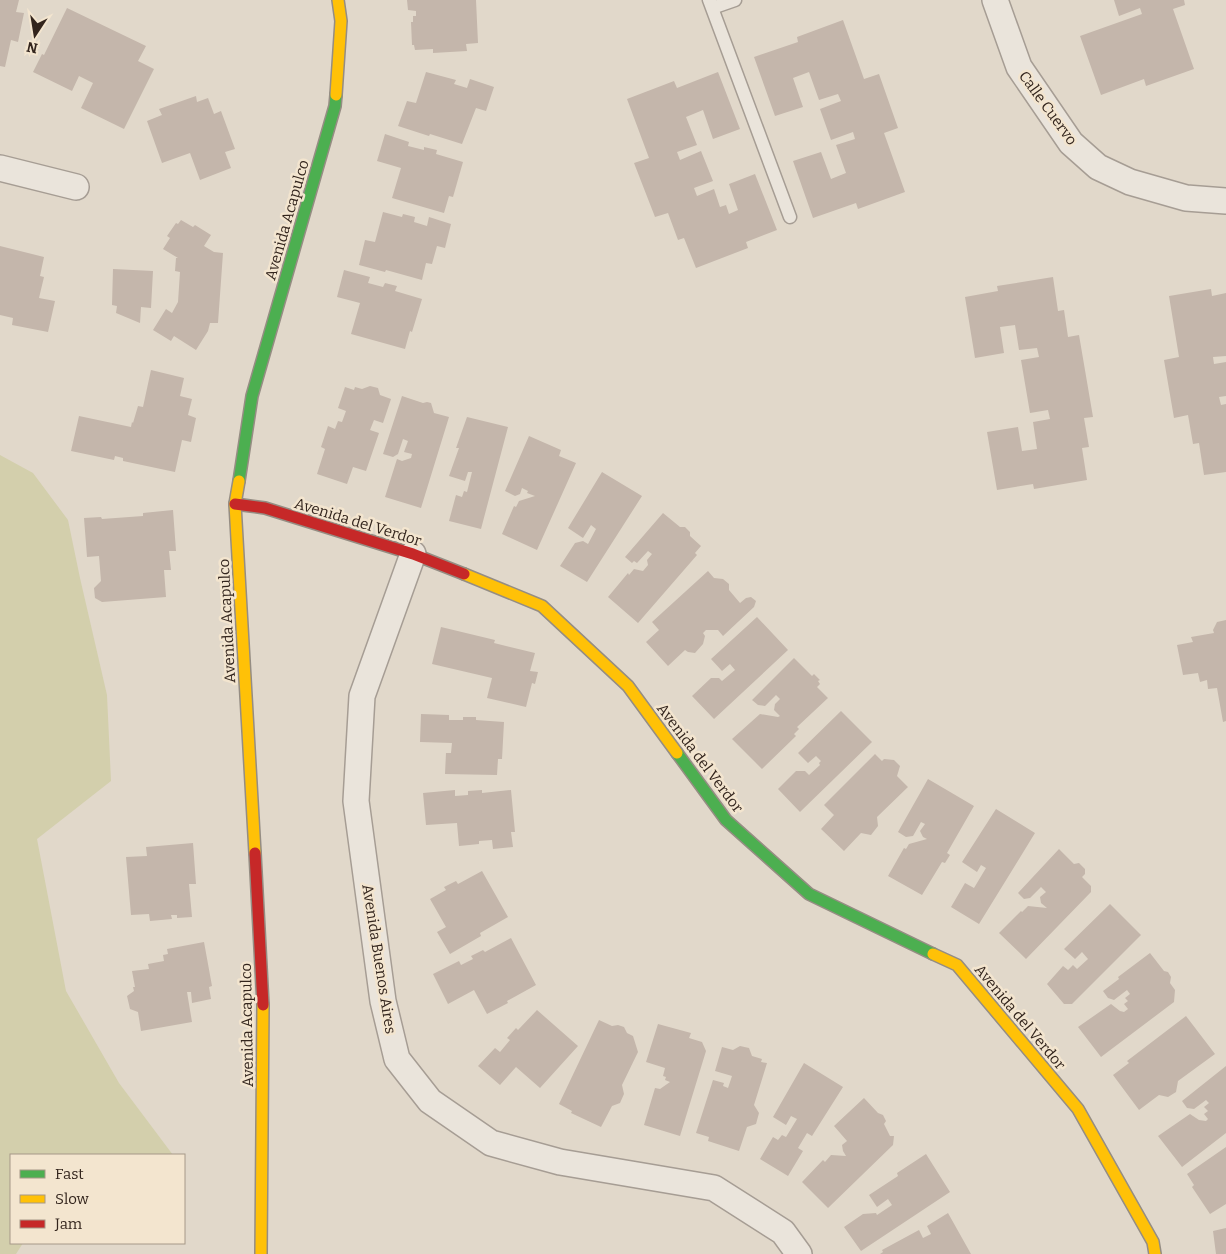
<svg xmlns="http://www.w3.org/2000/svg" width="1226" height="1254" viewBox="0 0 1226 1254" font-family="Bitter,serif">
<rect width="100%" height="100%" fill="#e1d8ca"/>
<path fill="#d3cfac" d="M0,455L33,473L68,520L80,578L107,695L111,781L37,839L66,991L119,1083L173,1155H11V1243H23L16,1254H0Z"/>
<path fill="#c4b6ab" d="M0,0H19L16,12L24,13L18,42L11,40L5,67L0,66Z
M407,0H476L478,43L466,44L467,51L433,53V49L415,50L414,45H412L411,22H413V16H416V11L408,10Z
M1114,0H1184L1185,5L1173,9L1194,69L1146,86L1144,79L1101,95L1080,36L1142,14L1140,8L1119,16Z
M67,8L146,46L138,61L154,69L124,129L81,108L93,83L79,76L72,91L33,72L42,54L44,55Z
M843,20L864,79L879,74L898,128L884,133L905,192L858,209L856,203L813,218L793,161L821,152L831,179L846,173L836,145L855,139L853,132L831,140L820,109L841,101L838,94L819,100L809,72L793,78L803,107L775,116L754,57L798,42L797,37Z
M426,72L456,80L454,84L467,88L470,79L494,87L486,111L476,108L462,144L430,134L429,136L398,126L407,101L416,103Z
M718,72L740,129L713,139L703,110L686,117L697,145L677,152L680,160L701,151L713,181L694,188L697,196L714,189L720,207L726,205L729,214L738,210L729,184L755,174L777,230L746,242L748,248L696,268L684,238L678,240L668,213L655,217L634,163L649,158L627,99L674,81L677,88Z
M196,96L197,102L208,98L214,114L221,111L235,149L225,152L231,168L200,180L190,153L162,163L147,121L162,115L159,109Z
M385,134L409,142L408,146L424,150V147L437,150L436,154L463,162L453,197L449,196L444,213L392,198L401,168L377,161Z
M383,212L402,217L403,214L415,217L414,222L427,226L429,217L451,224L445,248L437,246L432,264L426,263L422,280L386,270L385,272L359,265L365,240L375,242Z
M181,220L193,227L195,225L211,235L204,246L214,252L223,253L218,323H210L208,331L196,350L174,336L171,341L153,330L166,309L172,313L178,302L180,272L175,271L176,258H178L163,249L170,238L167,236L176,223L178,224Z
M0,246L44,257L40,276L44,277L39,298L55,301L48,332L12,325L13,318L0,315Z
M113,269L153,271L151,308L141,307L140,323L116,313L117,306L112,305Z
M344,270L370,277L368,283L383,287L385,283L397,286L395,291L422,299L412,332L410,331L405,349L351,334L360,303L337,297Z
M1053,277L1058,311L1064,310L1068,337L1079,335L1093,417L1084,418L1089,447L1082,448L1087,480L1034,489L1033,484L997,490L987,432L1018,427L1022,451L1037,449L1033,422L1050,419L1048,410L1030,413L1021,360L1039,357L1037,348L1019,350L1015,325L1000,327L1004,353L975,358L965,297L998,291L997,286Z
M1211,289L1212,296L1226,293V356L1213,357L1214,364L1226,362V396L1219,397L1221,405L1226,404V472L1204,475L1199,443L1193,444L1188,415L1174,418L1164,360L1179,357L1169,296Z
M151,370L184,378L180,396L192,399L188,415L196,418L191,442L182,440L175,472L123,461V458L115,456L114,460L71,451L79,416L131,427L132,422L133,423L138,406L143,407Z
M370,386L378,388L380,395L391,399L383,423L374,420L370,430L379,433L366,471L353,467L347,484L317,474L325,449L321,447L328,426L335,429L338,421L342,422L346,411L338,408L345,387L354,390L355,387L362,389Z
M402,396L423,403L427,402L431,403L434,413L449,417L421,508L385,497L397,459L402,461L411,458L412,454L404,452L408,441L403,439L398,454L393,457L383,454Z
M467,417L508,427L481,529L449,521L456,495L462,497L464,491L467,492L472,472H468L465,481L449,476L459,448H456Z
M529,436L561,450L559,456L576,463L537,550L502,534L514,506L516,507L519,501L535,496L527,493L528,491L522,488L520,494L515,496L505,491Z
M602,472L642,496L587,582L560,566L575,543L583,541L588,544L596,529L591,525L583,538L568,528Z
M173,510L176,551H169L171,570H164L166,597L102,602L95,598L94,588L101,581L99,556L87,557L84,518L101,517L102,519L143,516V513Z
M663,513L680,527H685L690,532V536L701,546L695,553L697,555L638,623L608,597L628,573L629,575L634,569L643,571L648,565L647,560L652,554L648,551L637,563L634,561L632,563L625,557Z
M708,571L714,578L723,579L729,584V590L740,603L746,598L751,597L756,601L754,607L723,636L718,630H706L703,633L705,636L703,644L695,653L688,652L685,650L668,666L646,642L659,630L652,622Z
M757,617L788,650L714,719L692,696L711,678H719L722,681L735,670L730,664L722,671L711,659Z
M1226,620V721L1223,722L1217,688L1208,689L1207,680L1200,682L1198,673L1183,675L1177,645L1193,642L1191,637L1214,633L1213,630L1217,622Z
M441,627L495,640L494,643L535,653L530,671L538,672L535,684L532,683L526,707L487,698L492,678L432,664Z
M794,658L812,676L814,674L820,680L818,681L820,684L817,687L828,698L797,727L799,729L794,734L796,736L762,769L732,739L760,714L778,717L780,716L774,710L775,704L780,699L776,695L765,706L758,705L752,700Z
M841,711L872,742L800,812L778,789L796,771H805L809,775L820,765L819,763L821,761L816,756L808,763L798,753Z
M421,714L449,715V720H463V717H476V720L504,722L502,759H498L497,775L445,774L446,753H451L452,743L420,742Z
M875,754L882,761L884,759L894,760L900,766L897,776L908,787L877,817L878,826L871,835L861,833L844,851L821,829L834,815L824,805Z
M928,779L974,806L947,853L950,855L945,863L942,862L922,895L888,876L904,848L906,849L909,844L927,839L923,837L920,831L925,824L921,822L913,836L906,837L898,832Z
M455,790V796L468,795V791L482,790V793L511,790L515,832H511L513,847L493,849L492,840L479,841V844L459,846L457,823L426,825L423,793Z
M996,809L1035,833L979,924L951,907L965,883L974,888L986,868L981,865L977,872L962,862Z
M193,843L196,884H189L192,917L177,918V915H171L172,919L150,921L149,914L131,915L126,857L147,856L146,847Z
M1059,849L1074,864L1079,863L1085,869V874L1082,877L1091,886V892L1026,959L999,933L1021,911L1022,912L1028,906L1047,908L1041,903L1040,897L1046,892L1041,887L1030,898L1024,899L1018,893Z
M482,871L508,917L480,933L481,936L450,954L437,932L446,927L430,899L446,890L444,887L456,881L458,884Z
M1110,904L1141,935L1072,1004H1064L1047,984L1063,966L1068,970L1073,965L1077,969L1088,959L1082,952L1075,959L1064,949Z
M511,938L536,985L507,1001L508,1003L487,1014L474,990L448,1004L433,974L459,961L461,965L473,959L471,956L483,950L485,952Z
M204,942L212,986L209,987L211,999L192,1003L191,992H187L192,1022L141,1031L138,1012L130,1009L127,996L134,991L133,987H135L132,971L149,969L148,964L164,961L163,955L168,954L167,949Z
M1150,953L1164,971L1168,972L1171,977L1170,983L1175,990L1174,1002L1101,1057L1078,1027L1111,1004L1120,1011L1124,1012L1128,1009L1124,1004L1128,1001L1125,998L1130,994L1127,990L1114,1000L1108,998L1103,991L1119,979L1118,977Z
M537,1010L578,1046L540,1088L516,1067L500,1085L478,1066L495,1048L500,1052L510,1040L507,1038L516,1028L518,1030Z
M1186,1016L1215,1054L1178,1081L1176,1092L1168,1097L1159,1095L1139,1110L1113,1075L1129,1063L1127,1061Z
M599,1020L612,1026L618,1025L624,1027L627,1033L633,1036L638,1052L622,1085L624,1094L620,1103L612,1106L601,1127L571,1113L572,1111L559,1104Z
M658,1024L691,1033L689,1038L702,1042L706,1051L680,1136L644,1125L655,1088L660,1089L670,1082L665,1080L666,1077L663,1076L665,1068L646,1062Z
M740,1046L749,1048L752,1056L762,1059L761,1062L767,1063L754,1105L759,1113L756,1124L747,1127L739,1151L708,1141L709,1137L696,1133L713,1080L724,1083L723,1086L728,1088L732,1076L715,1071L722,1047L733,1050Z
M804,1063L843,1087L812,1136L807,1133L798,1148L803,1151L788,1176L760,1159L773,1137L778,1140L782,1135L786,1137L797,1119L791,1116L786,1125L773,1117Z
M1226,1066V1133L1182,1167L1158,1136L1190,1114L1199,1120L1206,1121L1208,1119L1204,1114L1208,1111L1204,1107L1209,1103L1206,1100L1194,1109L1187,1108L1182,1101Z
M864,1098L878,1113L883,1115L886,1121L884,1124L890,1136H894L893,1145L828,1208L802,1182L823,1160L825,1162L831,1155L846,1156L843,1151L842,1145L847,1141L834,1126Z
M1226,1147V1204L1210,1214L1192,1187L1194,1185L1187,1174Z
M926,1154L950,1192L861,1251L844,1227L863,1214L876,1213L877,1215L892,1205L888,1199L877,1207L869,1195L898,1176L897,1173Z
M948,1213L971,1254H880L883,1252L882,1250L919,1230L923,1238L931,1234L927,1226Z
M1226,1228V1254H1216L1213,1231Z"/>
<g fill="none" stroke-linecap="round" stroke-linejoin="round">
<g stroke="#a69d94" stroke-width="15">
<path id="lane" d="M709,0L790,217
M712,8L735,0"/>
</g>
<g stroke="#a69d94" stroke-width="28">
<path id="street" d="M995,0L1019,67L1071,143L1098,167L1130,182L1186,198L1226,201
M0,168L76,187
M413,554L362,696L356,801L383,1001L397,1059L430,1101L491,1143L560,1162L714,1188L783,1232L799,1254"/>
</g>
<g stroke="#958d83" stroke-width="14">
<path id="fast" d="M239,481L252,396L335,106L336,95
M677,753L726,820L809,894L933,954"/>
</g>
<g stroke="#958d83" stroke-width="14">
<path id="slow" d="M336,95L341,21L338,0
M239,481L235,504L255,853
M464,574L542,606L628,686L677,753
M933,954L957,965L1078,1109L1153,1242L1155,1254
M261,1254L263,1005"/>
</g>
<g stroke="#958d83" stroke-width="14">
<path id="jam" d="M235,504L265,508L413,554L464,574
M255,853L263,1005"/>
</g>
<use href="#lane" stroke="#eae4db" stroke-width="12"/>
<use href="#street" stroke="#eae4db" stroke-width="25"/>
<use href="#fast" stroke="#4caf50" stroke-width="11"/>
<use href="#slow" stroke="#ffc107" stroke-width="11"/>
<use href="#jam" stroke="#c62828" stroke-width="11"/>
</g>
<g text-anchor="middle" stroke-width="5" stroke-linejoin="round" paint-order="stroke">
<g font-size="15" fill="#33251d" stroke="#f3e5cf">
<text transform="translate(1048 108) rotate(54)" y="5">Calle Cuervo</text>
<text transform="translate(287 220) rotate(-74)" y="5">Avenida Acapulco</text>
<text transform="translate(358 522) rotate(17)" y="5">Avenida del Verdor</text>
<text transform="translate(227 621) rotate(-93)" y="5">Avenida Acapulco</text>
<text transform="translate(700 758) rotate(53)" y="5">Avenida del Verdor</text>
<text transform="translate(379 959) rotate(81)" y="5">Avenida Buenos Aires</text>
<text transform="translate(1020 1017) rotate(50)" y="5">Avenida del Verdor</text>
<text transform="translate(247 1025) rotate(-91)" y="5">Avenida Acapulco</text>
</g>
</g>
<rect x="10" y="1154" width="175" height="90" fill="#f3e5cf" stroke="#a69888"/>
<rect x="20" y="1170" width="25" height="8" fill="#4caf50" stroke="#a69888"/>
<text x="55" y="1179" font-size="15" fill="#33251d">Fast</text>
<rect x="20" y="1195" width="25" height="8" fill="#ffc107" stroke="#a69888"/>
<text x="55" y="1204" font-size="15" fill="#33251d">Slow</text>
<rect x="20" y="1220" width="25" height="8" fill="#c62828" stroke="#a69888"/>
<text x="55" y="1229" font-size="15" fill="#33251d">Jam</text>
<g transform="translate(35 35) rotate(192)" stroke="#f3e5cf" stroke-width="4" paint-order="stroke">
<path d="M0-4L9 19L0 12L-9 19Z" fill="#33251d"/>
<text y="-8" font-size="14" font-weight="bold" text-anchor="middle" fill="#33251d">N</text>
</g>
</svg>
